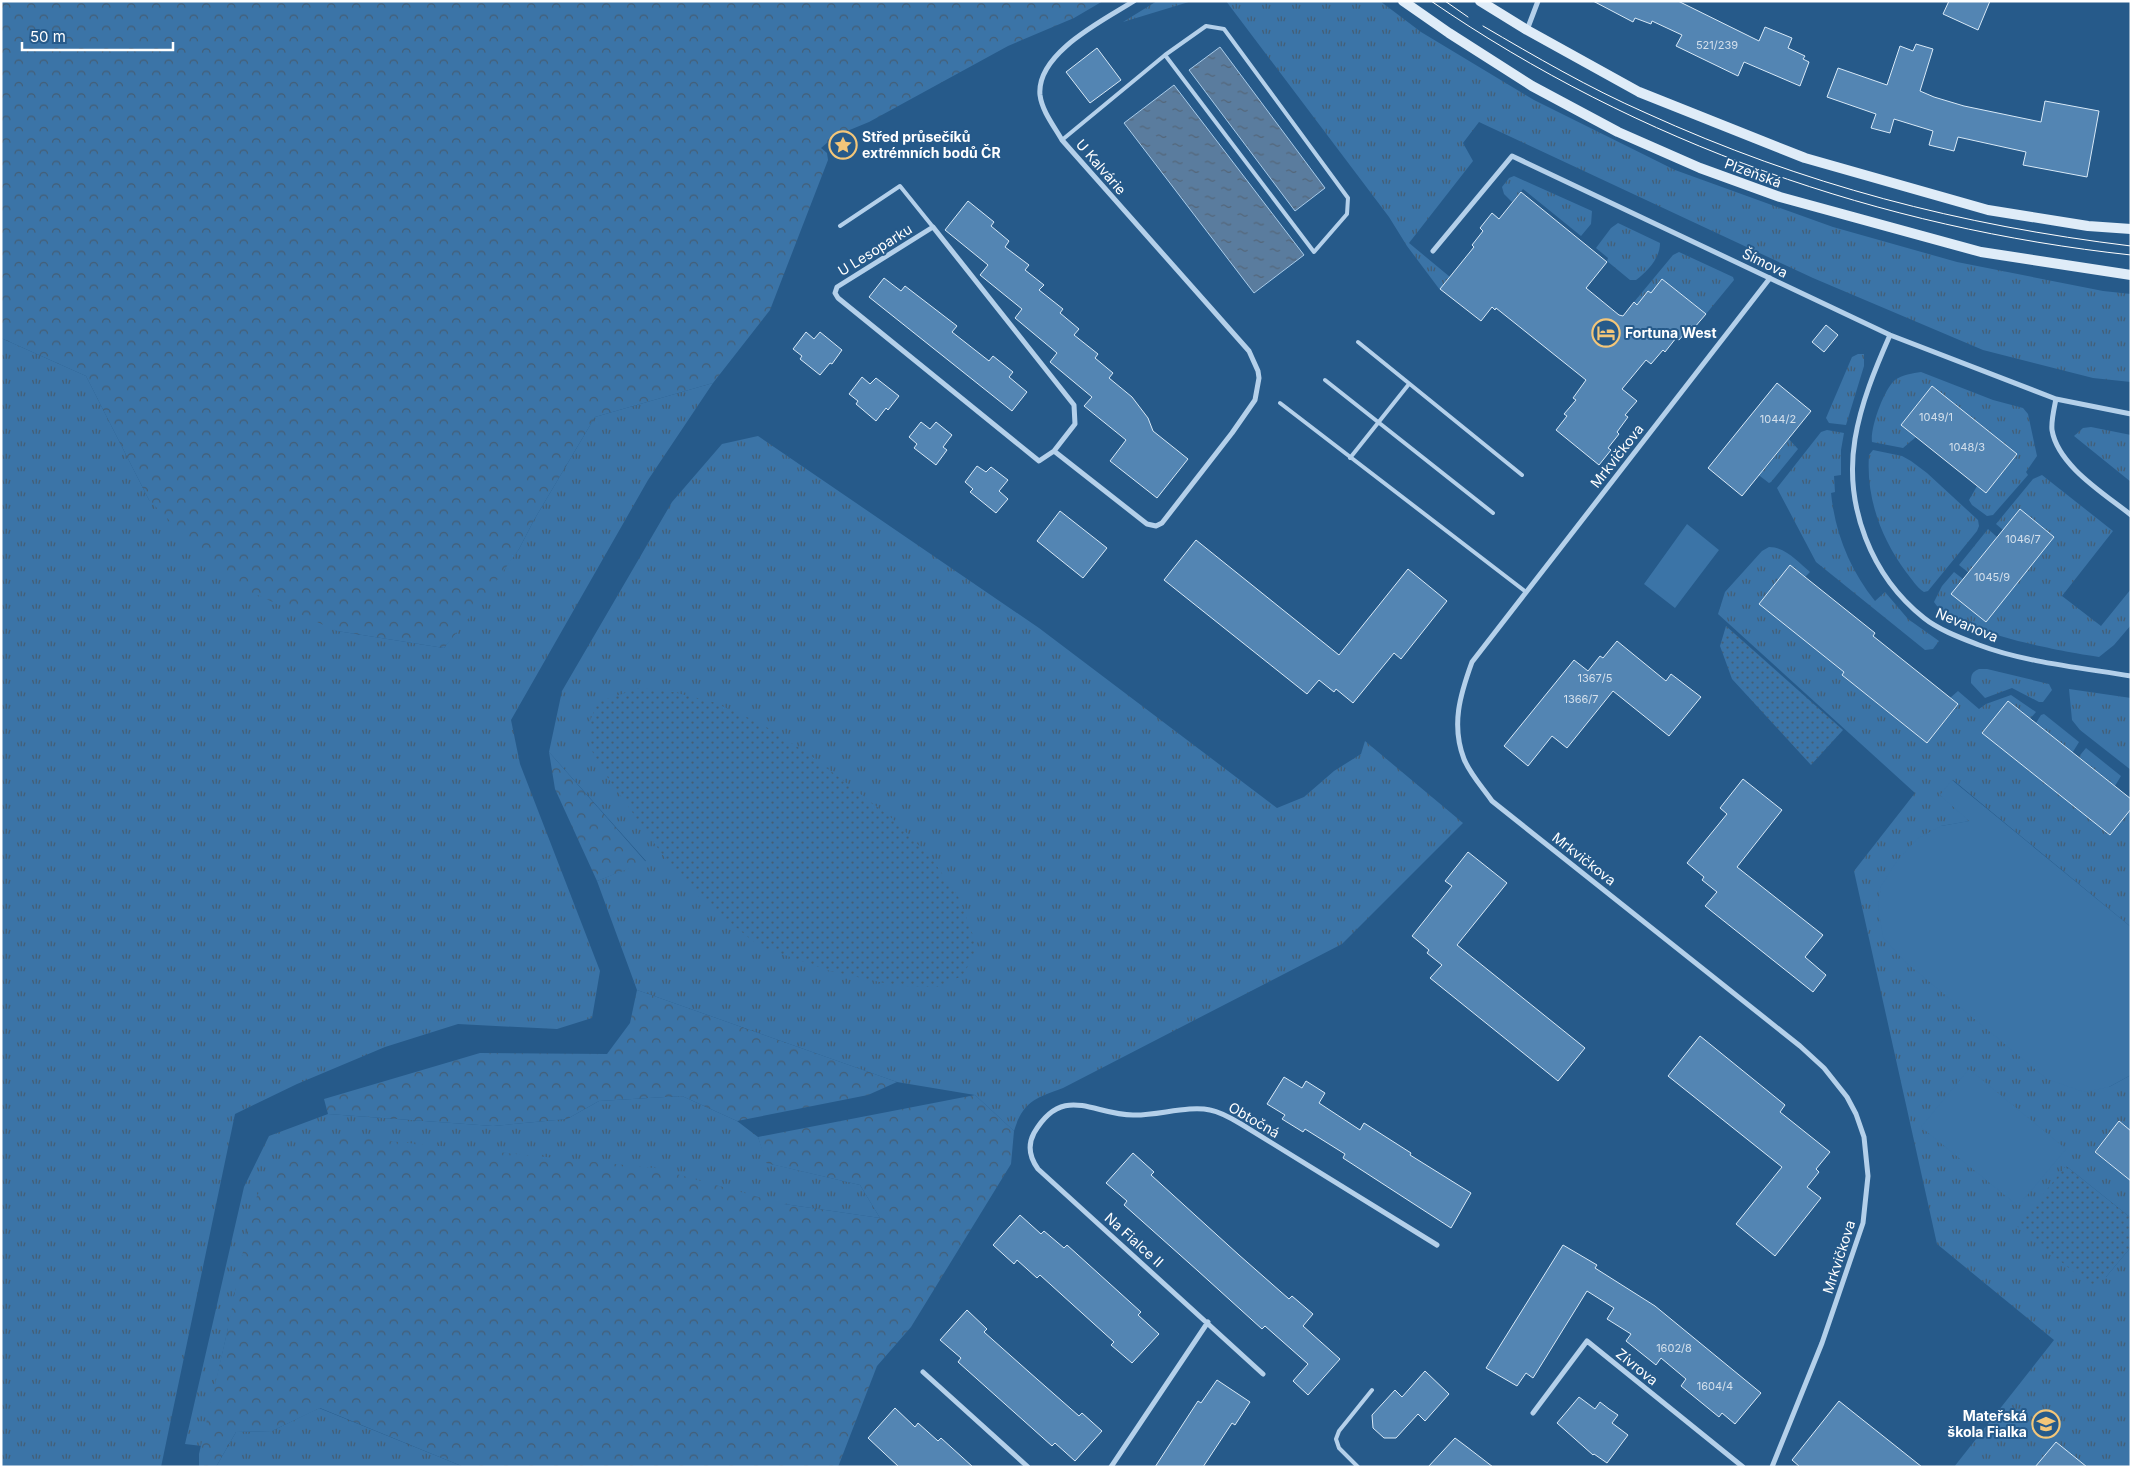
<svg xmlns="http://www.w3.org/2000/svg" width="2132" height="1468" viewBox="0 0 2132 1468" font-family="Inter,sans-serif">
<defs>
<pattern id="grass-tufts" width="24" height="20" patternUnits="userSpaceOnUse" patternTransform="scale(1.25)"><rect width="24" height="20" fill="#3b74a7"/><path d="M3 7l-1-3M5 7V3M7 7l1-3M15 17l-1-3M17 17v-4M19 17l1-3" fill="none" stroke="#445e75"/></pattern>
<pattern id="forest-crowns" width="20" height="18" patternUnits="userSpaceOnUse" patternTransform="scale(1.25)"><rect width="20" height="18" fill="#3b74a7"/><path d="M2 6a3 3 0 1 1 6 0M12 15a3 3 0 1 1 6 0" fill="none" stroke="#445e75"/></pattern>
<pattern id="park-dots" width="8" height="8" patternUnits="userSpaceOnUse" patternTransform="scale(1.25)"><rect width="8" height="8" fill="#3b74a7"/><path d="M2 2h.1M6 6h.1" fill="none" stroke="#445e75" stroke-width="1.8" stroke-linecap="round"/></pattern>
<pattern id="water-ripples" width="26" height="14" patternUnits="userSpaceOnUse" patternTransform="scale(1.25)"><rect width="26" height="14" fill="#5a7c9e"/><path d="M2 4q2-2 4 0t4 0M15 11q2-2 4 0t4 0" fill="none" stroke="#546679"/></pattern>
</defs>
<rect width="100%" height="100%" fill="#265a8a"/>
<path fill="url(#grass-tufts)" d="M1157,1H1192L1123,22Z
M1226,1H1380L1421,32L1534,100L1675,170L1833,227L1957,262L2103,291L2131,294V382L2093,378L1983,350L1813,278L1479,122L1463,143L1473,161L1409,243L1450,277L1440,290L1407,246L1389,217Z
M1514,176L1592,211L1591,224L1581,236L1523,189L1512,202L1504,194L1502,187L1509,178Z
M1618,223L1660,243C1660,258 1648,271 1636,280H1630L1607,261L1608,258L1596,248L1611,228Z
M1679,252L1733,277L1734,280L1706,314L1662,279L1651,293L1648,291L1637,305L1634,302L1673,255Z
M1,338L86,376L149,500L337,631L444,648L519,549L534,520L595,417L713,383L648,480L511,720L520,764L600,971L592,1018L557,1029L458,1024L385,1047L297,1084L235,1114L161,1467H1Z
M1858,354H1864V366L1846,425L1829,423L1826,418L1852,357Z
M1921,372L1993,400L2023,408L2028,414L2037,456L2026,472L2028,475L1993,515L1987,516L1972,505L1969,500L1977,486L1986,493L2017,454L1932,386L1901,425L1916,437L1903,448L1872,442C1870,428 1884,389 1895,380C1902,375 1913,373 1921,372Z
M2091,427L2131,435V482L2074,436L2083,428Z
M1827,430L1844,433L1841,450V475L1834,476L1835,492L1831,493C1835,533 1850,570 1875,601L1885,592L1908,619L1939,641L1933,649L1925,650L1816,562L1777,488L1821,432Z
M758,436L1039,628L1277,808L1304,797L1334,771L1361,754L1365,741L1463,823L1342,944L1063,1088C1036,1098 1023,1101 1014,1131L975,1095L897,1082L637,990L597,881L646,861L549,752L562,691L672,502L722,444Z
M1786,436L1798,449L1771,482L1769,483L1756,473L1763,465L1766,468L1788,440Z
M1873,450L1902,456L1911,461L1927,473L1978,520L1979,526L1977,531L1928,591L1924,592C1916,587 1912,579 1906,572C1881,538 1866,498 1869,455Z
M2042,475L2113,531L2062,596L2101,626L2131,589V625L2114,645L2099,657C2064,652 1953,632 1934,602L1942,586L1954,572L1963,579L1951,594L1986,622L2054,537L2020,509L2003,530L1996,524L2033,479Z
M1988,529L1997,537L1969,573L1959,565Z
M1769,547C1785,547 1798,562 1810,572L1805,577L1790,565L1759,604L1844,672L1842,675L1927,743L1958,705L1950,698L1958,691L1979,709L1986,704L2011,695L2036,712L2028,721L2021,715L2023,712L2008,701L1983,733L2131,809V927L1953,780L1970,821L1941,826L2109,1087L2131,1075V1131L2119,1121L2094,1152L2131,1181V1218L2066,1166L2106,1277L2131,1247V1467H2083L2084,1465L2056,1442L2035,1467H1954L2054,1340L1937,1244L1854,871L1915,793L1718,614L1725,592L1762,551Z
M1979,669H1987L2049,684L2052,690L2043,702H2039L2012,688L1985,698L1971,683C1971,676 1971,672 1979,669Z
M2069,689L2131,698V770L2080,730L2072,720Z
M2044,714L2079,742L2071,755L2065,746L2037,724L2034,726L2041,715Z
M2086,748L2121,776L2113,789L2107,780L2079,757L2076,760Z
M682,1096L737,1121L758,1137L767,1163L860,1185L880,1218L784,1204L228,1328L202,1446L185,1444L244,1187L269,1136L328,1114L493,1126L567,1119L599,1101Z
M319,1408L464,1467H216L236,1432L272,1431Z"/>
<path fill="url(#forest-crowns)" d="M1,1H1103L1074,18L1008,46L869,122L835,136L821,148L827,153L828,160L770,310L713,383L595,417L534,520L519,549L481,603L444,648L337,631L233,584L149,500L86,376L1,338Z
M549,752L646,862L597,881L555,789Z
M637,990L897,1082L868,1095L737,1121L682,1096L599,1101L567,1119L493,1126L328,1114L324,1099L480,1053L607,1054L630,1023Z
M975,1095L1014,1131L1011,1164L911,1327L877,1366L838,1467H464L320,1408L272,1431L236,1432L216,1467H199V1454L228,1328L252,1205L268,1176L319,1134L655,1168L784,1204L880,1218L860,1185L766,1163L758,1137Z"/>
<path fill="url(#park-dots)" d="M1726,626L1843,730L1811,765L1732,679L1720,646Z
M640,688L673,692L713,702L760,723L810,755L894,820L932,859L959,898L974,938V956L962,976L937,987L898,986L830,971L759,946L699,897L662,854L608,778L589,746V723L598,702Z
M2066,1166L2131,1218V1247L2106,1277L2091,1286L2017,1226Z"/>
<path fill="#3b74a7" d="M1687,524L1719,550L1675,608L1644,584Z
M1952,780L2131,927V1075L2109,1087L2084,1092L2047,1079L1904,961L1883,937L1878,907L1881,886L1897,861L1917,839L1941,826L1969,821L1940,795Z
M1969,1069L2066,1149L2018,1206L1921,1127Z"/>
<path fill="url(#water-ripples)" stroke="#a9ccea" d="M1220,47L1325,188L1295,211L1189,70Z
M1174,85L1304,255L1254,293L1124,123Z"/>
<path fill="#5385b3" stroke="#d8e9f7" d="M1593,1H1678L1759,41L1765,27L1792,38L1788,48L1805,56L1803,59L1809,62L1800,86L1744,62L1738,76L1676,46L1682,35L1652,21L1651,24L1635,18L1633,22Z
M1949,1H1990L1978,30L1943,14Z
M1916,44L1933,49L1920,91L1934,97L1964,106L2041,122L2045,101L2099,111L2087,177L2023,165L2026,152L1958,137L1954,151L1929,145L1933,131L1894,119L1890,133L1871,128L1876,114L1827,97L1838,68L1887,85L1900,46L1913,51Z
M1097,48L1121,80L1090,103L1066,72Z
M1521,192L1607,262L1586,288L1619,315L1623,316L1634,302L1637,305L1648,291L1651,293L1662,279L1706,314L1694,328L1691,326L1679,340L1676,338L1665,352L1663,350L1651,364L1646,360L1622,389L1637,401L1625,415L1628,417L1617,432L1619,434L1608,448L1611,450L1599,465L1556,430L1567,416L1564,414L1576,400L1573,398L1586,380L1496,308L1495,310L1492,307L1481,321L1440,289L1474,247L1472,245L1483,231L1480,228L1492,213L1499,219Z
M968,201L994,222L991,226L1009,241L1005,247L1029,265L1025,270L1044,285L1039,290L1063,309L1060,313L1079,329L1074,335L1098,354L1095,358L1113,373L1109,378L1132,397L1148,418L1153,431L1188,459L1157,498L1110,461L1126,440L1084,406L1092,397L1050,362L1057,353L1015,318L1022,309L980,275L988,265L945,230Z
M884,278L901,291L905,286L957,326L952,332L989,361L993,356L1013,372L1009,377L1027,392L1012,411L869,297Z
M1826,325L1838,335L1824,352L1812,342Z
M806,332L814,339L820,332L842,350L832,364L830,363L820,375L800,359L802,356L793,349Z
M862,377L870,384L876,378L899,396L888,410L886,408L876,421L856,404L858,401L849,394Z
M1777,383L1811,411L1742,496L1708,468Z
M1932,386L2017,454L1986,493L1901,425Z
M921,422L930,429L936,422L952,435L943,447L947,450L936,465L914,448L917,444L909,437Z
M977,466L986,472L991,467L1008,480L999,491L1008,499L996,513L970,492L973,489L965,482Z
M2020,509L2054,537L1986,622L1951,594Z
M1060,511L1107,548L1083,578L1037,541Z
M1196,540L1339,655L1408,569L1447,601L1401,659L1394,653L1353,703L1336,689L1334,692L1319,680L1307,694L1164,580Z
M1790,565L1875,633L1873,636L1958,704L1927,743L1842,675L1844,672L1759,604Z
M1617,641L1666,681L1671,674L1701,697L1669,736L1613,691L1567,748L1552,736L1528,766L1504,746L1574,660L1588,671L1600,656L1603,658Z
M2008,701L2131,799V809L2110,835L1982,733Z
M1743,779L1782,810L1737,867L1823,935L1805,957L1826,975L1813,992L1705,906L1717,892L1702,880L1704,877L1687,863L1727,814L1720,808Z
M1468,852L1507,883L1457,945L1585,1048L1558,1081L1430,978L1442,965L1427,953L1429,950L1412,936L1452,886L1445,881Z
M1700,1036L1785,1105L1780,1112L1830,1152L1816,1169L1819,1172L1807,1187L1821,1198L1775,1256L1736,1224L1782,1167L1668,1076Z
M1284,1077L1302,1088L1306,1081L1325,1093L1319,1103L1360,1130L1364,1123L1411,1153L1410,1155L1471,1193L1451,1228L1343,1158L1345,1154L1305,1129L1303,1132L1282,1119L1285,1115L1267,1104Z
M2119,1121L2131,1131V1181L2095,1152Z
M1133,1153L1154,1172L1151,1175L1239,1255L1289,1299L1292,1296L1313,1314L1303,1326L1340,1359L1308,1395L1293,1381L1308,1364L1265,1326L1262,1329L1198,1271L1124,1205L1127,1201L1106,1183Z
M1020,1215L1041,1234L1044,1231L1064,1248L1067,1245L1141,1312L1138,1315L1159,1334L1132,1363L1111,1345L1114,1342L1040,1275L1037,1278L1017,1260L1014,1264L993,1245Z
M1563,1245L1597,1265L1595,1268L1655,1306L1761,1393L1735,1424L1722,1413L1719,1417L1681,1386L1686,1379L1661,1358L1656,1365L1626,1341L1631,1334L1607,1319L1614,1308L1587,1291L1533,1378L1526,1373L1517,1386L1486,1368Z
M967,1310L987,1329L984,1332L1029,1372L1079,1416L1082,1413L1102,1431L1075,1461L1055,1443L1052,1446L958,1362L961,1358L940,1340Z
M1425,1371L1449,1394L1425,1421L1418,1414L1396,1438H1384L1373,1428L1372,1415L1395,1390L1402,1397Z
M1217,1380L1250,1402L1235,1425L1232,1423L1203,1467H1155L1198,1401L1201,1403Z
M1579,1397L1595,1409L1600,1402L1609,1409L1618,1415L1612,1423L1628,1435L1607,1463L1594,1454L1593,1455L1557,1423Z
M1839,1401L1922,1467H1800L1792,1460Z
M895,1408L915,1427L918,1423L938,1441L941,1438L973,1467H899L868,1438Z
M1455,1438L1467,1447L1493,1467H1428Z
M2056,1442L2087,1467H2035Z"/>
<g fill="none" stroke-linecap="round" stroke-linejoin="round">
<path stroke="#b4d0ea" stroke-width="4" d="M1062,140L1165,55L1206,26L1224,29L1348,198L1347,214L1314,252L1165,55
M840,226L900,186L933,227
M1358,342L1522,475
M1325,380L1493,513
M1280,403L1526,592
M1350,458L1409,384
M1358,1467L1339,1448L1336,1439L1339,1431L1372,1390"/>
<path stroke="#b4d0ea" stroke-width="5" d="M1527,30L1538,1
M933,227L1074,405L1075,424L1054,451L1039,461L838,298L835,293L837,287Z
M1433,251L1512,156L1890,335L2056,399L2131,414
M1770,278L1472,662C1460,695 1451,725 1464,759C1470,774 1483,788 1492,801L1800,1046L1824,1068L1847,1097L1856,1114L1864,1137L1868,1176L1863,1223L1822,1343L1772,1467
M1890,335C1875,369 1861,403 1855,439C1844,506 1871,576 1924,618C1939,630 1961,638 1979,645C2023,662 2083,668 2131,676
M2056,399C2054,409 2051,421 2052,430C2058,466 2105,494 2131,515
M1054,451L1147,524L1156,526L1162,523L1232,433L1255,400L1259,378L1258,371L1249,351L1062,140C1054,126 1042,111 1040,95C1036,53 1104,20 1134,1
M923,1372L1028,1467
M1263,1374L1038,1169C1030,1158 1027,1146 1034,1133C1063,1083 1093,1115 1133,1115C1156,1116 1189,1105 1210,1110C1221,1112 1231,1118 1241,1124L1437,1245
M1533,1413L1587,1341L1743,1467
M1111,1467L1208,1322"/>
<path stroke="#dfecf8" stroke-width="10" d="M1403,1L1449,33L1532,86L1618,132L1700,168L1780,197L1981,252L2131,275
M1480,1L1527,30L1639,92L1805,158L1988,210L2088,226L2131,229"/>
<path stroke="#fff" stroke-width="1" d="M1431,1C1639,144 1881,228 2131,255
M1445,1L1468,17
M1483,26C1536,57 1589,88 1646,113C1804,185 1959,225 2131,246"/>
</g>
<defs>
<g id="sight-ring" transform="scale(1.4375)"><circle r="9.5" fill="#265a8a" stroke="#f3c679" stroke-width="1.5"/><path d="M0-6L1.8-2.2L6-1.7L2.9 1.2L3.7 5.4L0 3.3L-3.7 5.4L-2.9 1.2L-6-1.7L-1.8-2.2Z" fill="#f3c679"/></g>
<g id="hotel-ring" transform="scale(1.4375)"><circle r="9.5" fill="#265a8a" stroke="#f3c679" stroke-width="1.5"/><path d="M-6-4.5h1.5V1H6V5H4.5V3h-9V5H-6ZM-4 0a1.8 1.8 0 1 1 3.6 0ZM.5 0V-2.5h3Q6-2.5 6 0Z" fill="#f3c679"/></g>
<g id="school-ring" transform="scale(1.4375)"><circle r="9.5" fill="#265a8a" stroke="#f3c679" stroke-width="1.5"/><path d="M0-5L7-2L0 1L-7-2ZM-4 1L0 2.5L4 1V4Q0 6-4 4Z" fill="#f3c679"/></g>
</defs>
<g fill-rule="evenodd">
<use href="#sight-ring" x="843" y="145"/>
<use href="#hotel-ring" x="1606" y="333"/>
<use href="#school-ring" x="2046" y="1424"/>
</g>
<g text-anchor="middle" stroke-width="4" stroke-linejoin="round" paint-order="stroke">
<g font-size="11" fill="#d4e0ec">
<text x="1717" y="49">521/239</text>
<text x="1936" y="421">1049/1</text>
<text x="1778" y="423">1044/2</text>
<text x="1967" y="451">1048/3</text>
<text x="2023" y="543">1046/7</text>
<text x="1992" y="581">1045/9</text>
<text x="1595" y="682">1367/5</text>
<text x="1581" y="703">1366/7</text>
<text x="1674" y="1352">1602/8</text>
<text x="1715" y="1390">1604/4</text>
</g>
<g font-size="14" font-weight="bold" fill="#fff" stroke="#265a8a" text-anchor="start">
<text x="862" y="142">Střed průsečíků<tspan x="862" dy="16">extrémních bodů ČR</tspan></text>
<text x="1625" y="338">Fortuna West</text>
<text x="2027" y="1421" text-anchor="end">Mateřská<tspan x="2027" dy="16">škola Fialka</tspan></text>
</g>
<g font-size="14" fill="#fff" stroke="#265a8a">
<text transform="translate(1101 167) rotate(49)" y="5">U Kalvárie</text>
<text transform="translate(1753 173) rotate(20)" y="5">Plzeňská</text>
<text transform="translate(875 250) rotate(-32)" y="5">U Lesoparku</text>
<text transform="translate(1765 263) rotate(26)" y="5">Šímova</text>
<text transform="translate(1617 456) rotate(-52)" y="5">Mrkvičkova</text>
<text transform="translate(1967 625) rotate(23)" y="5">Nevanova</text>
<text transform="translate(1584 859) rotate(38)" y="5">Mrkvičkova</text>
<text transform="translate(1254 1120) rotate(30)" y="5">Obtočná</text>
<text transform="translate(1134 1240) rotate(42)" y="5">Na Fialce Ⅱ</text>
<text transform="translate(1839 1257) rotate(-72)" y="5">Mrkvičkova</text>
<text transform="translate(1637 1367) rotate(39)" y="5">Zívrova</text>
</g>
</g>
<rect width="2132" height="1468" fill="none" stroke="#ffffff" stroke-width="5"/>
<path d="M22 42v8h151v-8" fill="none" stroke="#ffffff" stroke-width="2.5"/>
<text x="30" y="42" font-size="15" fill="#ffffff" stroke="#265a8a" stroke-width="4" paint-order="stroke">50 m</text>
</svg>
